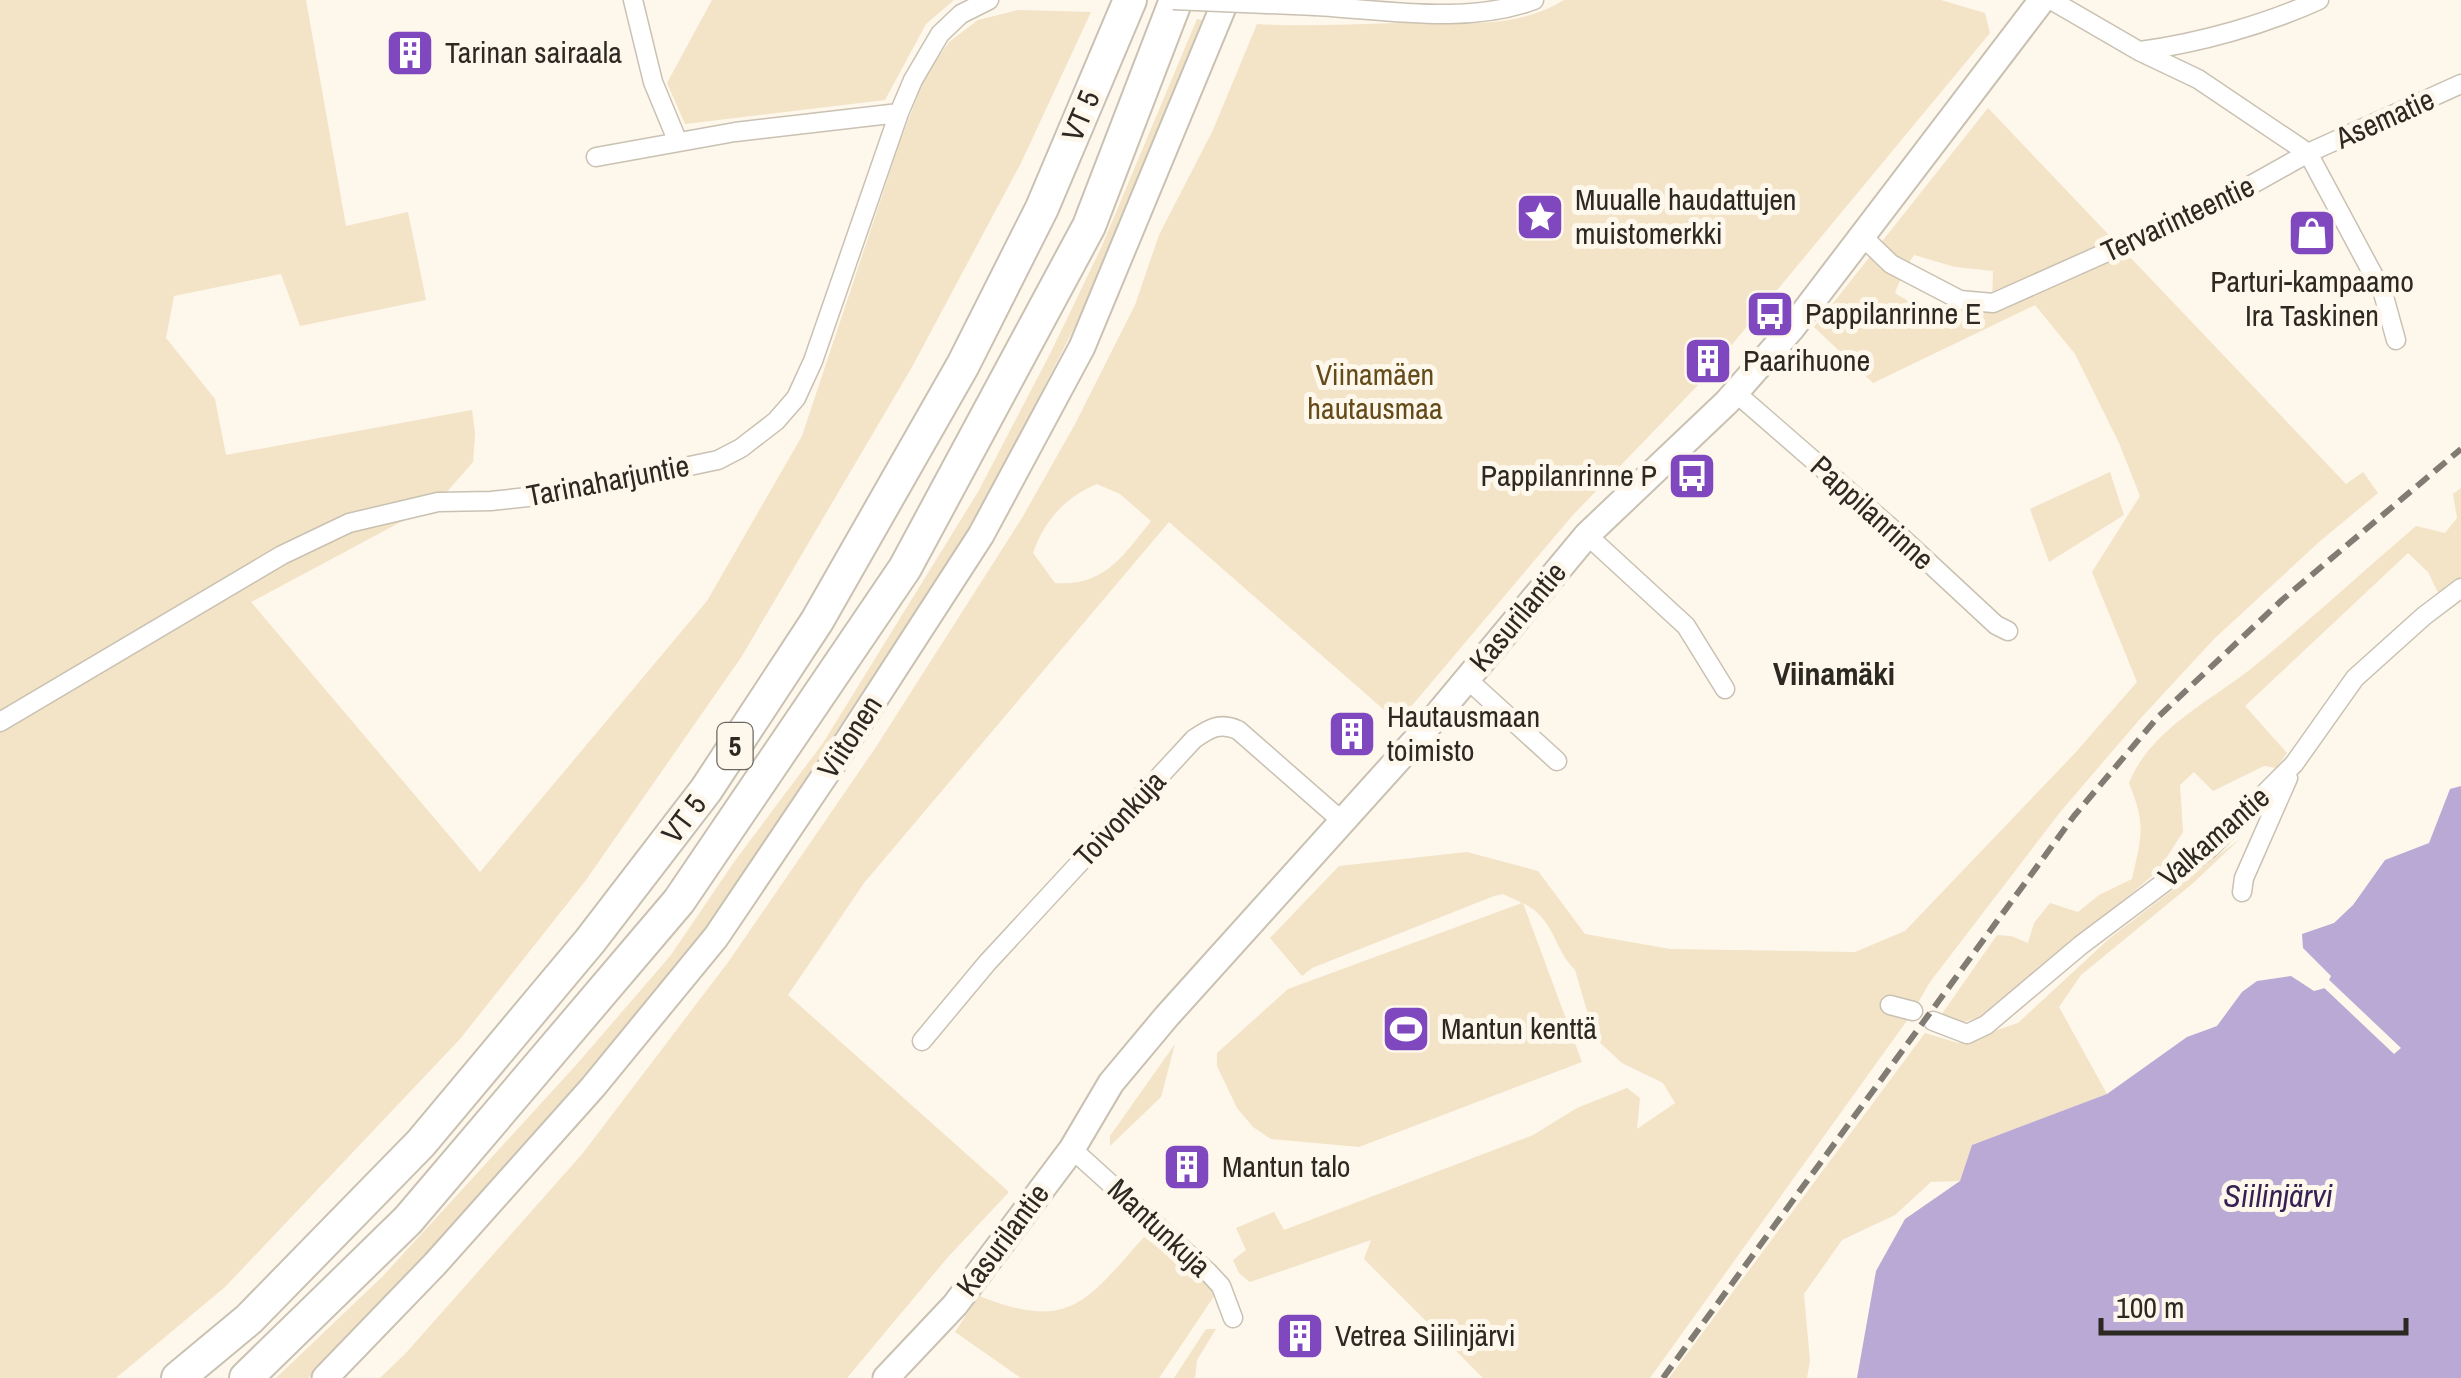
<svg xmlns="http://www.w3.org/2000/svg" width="2461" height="1378" viewBox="0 0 2461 1378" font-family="'Archivo Narrow',sans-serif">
<rect width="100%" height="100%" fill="#fef7eb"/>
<path fill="#f3e3c7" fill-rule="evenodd" d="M0,0H306L346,226L408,212L426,300L300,326L281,274L174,296L166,338L215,399L226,455L472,410L475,433L473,462L438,502L251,602L480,872L707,601L802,436L900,142L925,77L949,42L978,20L1018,10L1091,12L1021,163L912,367L742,656L586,880L460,1039L225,1287L116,1378H0Z
M712,0H954L926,24L885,100L685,124L667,83Z
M1564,0H1941L1985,13L1990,33L1701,382L1572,516L1398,722L1169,522L864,883L788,995L1009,1192L948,1257L847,1378H380L406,1353L583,1153L729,961L876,747L1022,518L1074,426L1135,305L1159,235L1213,130L1257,24C1305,27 1350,24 1397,23C1454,22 1514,31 1564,0ZM1097,484L1120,494L1151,521C1123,556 1104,587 1055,583L1033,553C1044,521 1065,497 1097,484Z
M1197,19L1206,21L1097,283L966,540L800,792L712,920L620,1034L417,1265L308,1378H276L383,1276L577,1064L671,955L734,862L823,743L978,492L1051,352L1101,248Z
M1988,108L2346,484L2363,472L2378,493L2319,542L2214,639L2140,719L2061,811L1930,982L1911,1015L1650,1378H1483L1364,1259L1371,1240L1250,1282L1239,1273L1233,1260L1246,1250L1236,1228L1274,1212L1284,1230L1533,1135L1577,1108L1627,1088L1640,1098L1637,1129L1675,1103L1663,1083L1622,1063L1595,1038L1575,970C1553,948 1555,919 1523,903L1582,1062L1359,1147L1271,1139L1253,1127L1237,1108L1217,1066V1053L1288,989L1522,903L1503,894L1494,896L1312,968L1302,976L1270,938L1339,866L1467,852L1538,871L1585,934L1670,949L1855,952L1905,931L2076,752L2137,682L2092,572L2140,496L2119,443L2075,354L2035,305L1873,383L1814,327ZM1914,255L1955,267L1993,271L1992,303L1960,300L1950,319L1933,316L1895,293L1904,270Z
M2110,472L2124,515L2049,562L2030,509Z
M2461,488V588L2442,601L2428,572L2408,553L2245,706L2287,753L2276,768L2264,766L2213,791L2194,772L2180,785L2183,832L2158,871L1987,1015L1957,1024L1937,1021L1997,935L2011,936L2028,943L2034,923L2050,903L2078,912L2099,895L2132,879C2142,835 2146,825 2129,783C2150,730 2209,702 2252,668C2308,622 2361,573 2416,526L2445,533L2457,518L2453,494Z
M2241,838L2192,884L2081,975L2059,1007L2107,1094L1972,1145L1960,1181L1931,1182L1895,1215L1842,1240L1804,1294L1810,1361L1807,1378H1669L1925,1033L1958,1043L2018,1023L2110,938Z
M1175,1044L1161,1097L1110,1146V1136Z
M1144,1237L1184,1267L1190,1256L1221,1286L1159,1378H1021L955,1332L979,1296C1070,1332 1086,1302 1144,1237Z
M1206,1329H1216L1197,1360L1195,1378H1174Z"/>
<path fill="#b9a9d4" d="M2461,786V1378H1857L1876,1271L1905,1219L1960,1181L1972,1145L2107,1094L2187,1037L2217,1026L2242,992L2257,981L2291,976L2314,991L2325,988L2331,976L2303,948L2302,934L2334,923L2353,905L2385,860L2429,843L2450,789Z"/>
<path fill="#fef7eb" d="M2324,975L2401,1048L2394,1054L2320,984Z"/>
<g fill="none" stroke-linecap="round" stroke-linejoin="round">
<g stroke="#c9c1b2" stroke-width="21">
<path id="street" d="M633,0L653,82L677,140
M2051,0L2139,51L2198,79L2308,153L2383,293L2396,340
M1316,6C1385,10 1468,25 1534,0
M2140,51C2199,43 2264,25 2319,0
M596,157L735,132L899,113
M1862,236L1891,264L1960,300L1993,303L2226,199L2308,153L2461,84
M1736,393L1898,534L1996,625L2008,631
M1587,535L1686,626L1725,689
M1467,679L1557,761
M0,722L282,555L349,523L438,502L491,501L556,494L718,460L741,448L776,421L796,398L813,361L899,113L913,80L940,34L961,14L989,0
M2242,892L2244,878L2288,778
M1890,1005L1913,1011
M1933,1021L1967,1034L1986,1025L2081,945L2210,848L2294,764L2355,678L2424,616L2461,588
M922,1041L987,963L1194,739C1210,728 1220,722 1238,730L1343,822
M1072,1149L1208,1272L1221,1286L1233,1318"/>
</g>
<g stroke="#c9c1b2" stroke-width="29">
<path id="secondary" d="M325,1378L435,1264L593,1087L716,937L838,756L981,535L1082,347L1226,0
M886,1378L955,1305L1072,1149L1111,1083L1167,1016L1423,732L1587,535L1727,402L1792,328L2042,0"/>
</g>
<g stroke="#c9c1b2" stroke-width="36">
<path id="highway" d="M178,1378L249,1319L421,1143L590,941L706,790L817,621L963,365L1042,208L1130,0
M246,1378L408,1220L679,901L905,568L1089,226L1176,0"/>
</g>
<use href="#street" stroke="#fff" stroke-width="18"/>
<use href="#secondary" stroke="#fff" stroke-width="25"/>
<use href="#highway" stroke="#fff" stroke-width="32"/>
<path stroke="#807b73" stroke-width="6" stroke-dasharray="15 8" stroke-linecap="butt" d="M1663,1378L2074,816L2157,718L2282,600L2461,449"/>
<g stroke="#c9c1b2" stroke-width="21" stroke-linecap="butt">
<path id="street-bridge" d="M1173,0L1316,6"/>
</g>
<use href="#street-bridge" stroke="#fff" stroke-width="18"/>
</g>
<defs>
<g id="building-square" transform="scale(2.5)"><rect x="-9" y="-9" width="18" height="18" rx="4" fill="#8048bf" stroke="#fef7eb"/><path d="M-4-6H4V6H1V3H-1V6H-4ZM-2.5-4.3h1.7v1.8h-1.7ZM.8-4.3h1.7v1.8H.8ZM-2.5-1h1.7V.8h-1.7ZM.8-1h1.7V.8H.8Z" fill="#fff"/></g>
<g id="sight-square" transform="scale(2.5)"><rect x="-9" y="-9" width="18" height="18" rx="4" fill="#8048bf" stroke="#fef7eb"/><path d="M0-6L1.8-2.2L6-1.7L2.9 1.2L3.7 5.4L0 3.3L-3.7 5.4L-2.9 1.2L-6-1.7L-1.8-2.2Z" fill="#fff"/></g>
<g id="shop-square" transform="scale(2.5)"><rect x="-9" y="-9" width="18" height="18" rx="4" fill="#8048bf" stroke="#fef7eb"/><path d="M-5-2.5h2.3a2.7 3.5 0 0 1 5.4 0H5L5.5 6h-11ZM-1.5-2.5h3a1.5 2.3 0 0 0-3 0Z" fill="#fff"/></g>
<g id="bus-square" transform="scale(2.5)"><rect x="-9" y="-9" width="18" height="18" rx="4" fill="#8048bf" stroke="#fef7eb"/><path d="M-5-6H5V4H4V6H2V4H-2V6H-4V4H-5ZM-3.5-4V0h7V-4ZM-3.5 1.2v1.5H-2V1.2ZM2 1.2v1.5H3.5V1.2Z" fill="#fff"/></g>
<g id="stadium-square" transform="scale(2.5)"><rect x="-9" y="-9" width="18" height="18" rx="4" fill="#8048bf" stroke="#fef7eb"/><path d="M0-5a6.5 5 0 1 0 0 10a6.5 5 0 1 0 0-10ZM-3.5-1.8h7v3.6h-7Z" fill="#fff"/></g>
</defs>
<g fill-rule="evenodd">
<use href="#building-square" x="410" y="53"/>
<use href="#sight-square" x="1540" y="217"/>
<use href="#shop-square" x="2312" y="233"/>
<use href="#bus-square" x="1770" y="314"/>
<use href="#building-square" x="1708" y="361"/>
<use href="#bus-square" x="1692" y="476"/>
<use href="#building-square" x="1352" y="734"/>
<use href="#stadium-square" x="1406" y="1029"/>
<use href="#building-square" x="1187" y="1167"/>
<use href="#building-square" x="1300" y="1336"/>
</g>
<g text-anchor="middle" stroke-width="10" stroke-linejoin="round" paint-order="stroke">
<rect fill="#fef7eb" stroke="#6b675f" stroke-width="2.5" x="717.5" y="723" width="35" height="46" rx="8"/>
<g font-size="28" font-weight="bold" fill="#2c2923">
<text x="735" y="756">5</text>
</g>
<g font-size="30" fill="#2c2923" stroke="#fef7eb" text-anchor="start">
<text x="445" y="63">Tarinan sairaala</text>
<text x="1575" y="210">Muualle haudattujen<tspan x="1575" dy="34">muistomerkki</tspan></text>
<text x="2312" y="292" text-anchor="middle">Parturi-kampaamo<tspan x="2312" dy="34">Ira Taskinen</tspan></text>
<text x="1805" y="324">Pappilanrinne E</text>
<text x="1743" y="371">Paarihuone</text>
<text x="1657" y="486" text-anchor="end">Pappilanrinne P</text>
<text x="1387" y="727">Hautausmaan<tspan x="1387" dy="34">toimisto</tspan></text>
<text x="1441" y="1039">Mantun kenttä</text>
<text x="1222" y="1177">Mantun talo</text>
<text x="1335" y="1346">Vetrea Siilinjärvi</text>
</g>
<g font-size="30" fill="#2c2923" stroke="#fef7eb">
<text transform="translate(1081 116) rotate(-67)" y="10">VT 5</text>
<text transform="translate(2385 119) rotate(-24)" y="10">Asematie</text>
<text transform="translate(2178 219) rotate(-25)" y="10">Tervarinteentie</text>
<text transform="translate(608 481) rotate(-11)" y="10">Tarinaharjuntie</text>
<text transform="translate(1872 513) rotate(42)" y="10">Pappilanrinne</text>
<text transform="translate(1518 617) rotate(-50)" y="10">Kasurilantie</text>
<text transform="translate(850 737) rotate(-57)" y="10">Viitonen</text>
<text transform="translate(684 819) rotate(-53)" y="10">VT 5</text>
<text transform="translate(1120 819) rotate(-47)" y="10">Toivonkuja</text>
<text transform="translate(2214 837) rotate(-41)" y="10">Valkamantie</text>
<text transform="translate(1159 1228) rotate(43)" y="10">Mantunkuja</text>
<text transform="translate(1003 1240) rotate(-53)" y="10">Kasurilantie</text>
</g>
<g font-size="30" fill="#644b19" stroke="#fef7eb">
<text x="1375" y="385">Viinamäen<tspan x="1375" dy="34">hautausmaa</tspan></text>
</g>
<g font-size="32" font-weight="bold" fill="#2c2923" stroke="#fef7eb">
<text x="1834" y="685">Viinamäki</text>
</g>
<g font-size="32" font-style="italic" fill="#372054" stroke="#fef7eb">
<text x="2278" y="1207">Siilinjärvi</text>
</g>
</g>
<path d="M2101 1318v15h305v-15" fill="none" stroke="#2c2923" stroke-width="5"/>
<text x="2116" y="1318" font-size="30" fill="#2c2923" stroke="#fef7eb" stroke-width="8" paint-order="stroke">100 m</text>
</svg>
